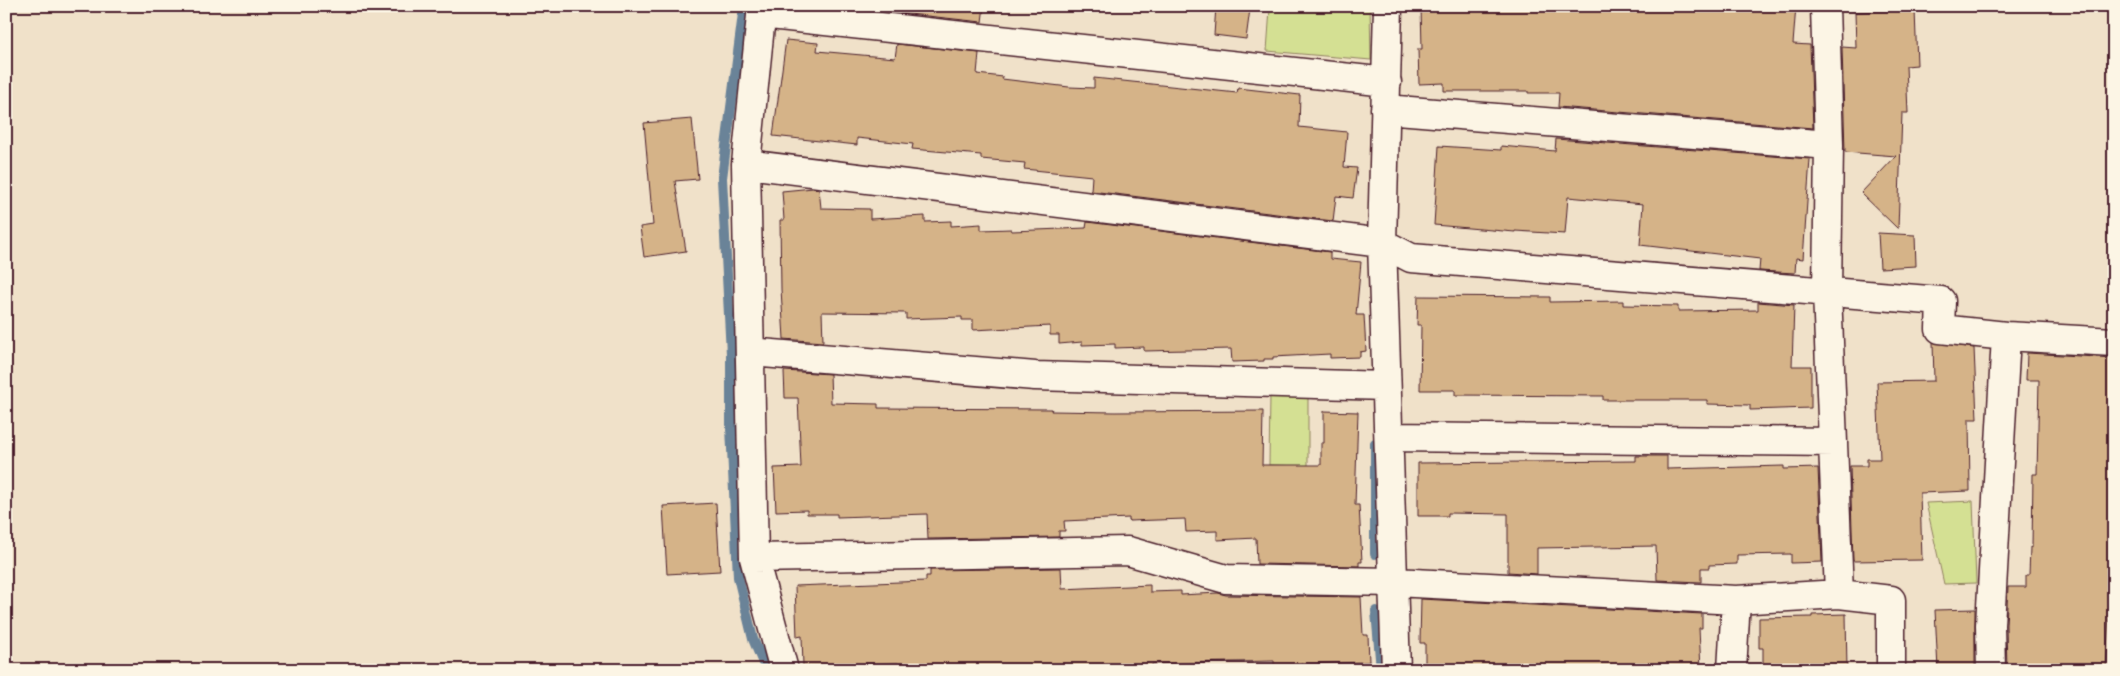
<svg xmlns="http://www.w3.org/2000/svg" width="2120" height="676" viewBox="0 0 2120 676" font-family="Dekko,sans-serif">
<rect width="100%" height="100%" fill="#f0e1c9"/>
<filter id="ink" filterUnits="userSpaceOnUse"><feTurbulence type="fractalNoise" baseFrequency=".02" numOctaves="2"/><feDisplacementMap in="SourceGraphic" scale="10" xChannelSelector="R" yChannelSelector="G"/><feConvolveMatrix kernelMatrix="1 2 1 2 8 2 1 2 1" color-interpolation-filters="sRGB"/></filter>
<g filter="url(#ink)">
<path fill="#d4e093" stroke="#8f805f" d="M1294,6H1370L1371,60L1267,51L1270,9L1293,10Z
M1270,396H1308V466L1269,465Z
M1973,501L1976,583L1944,584L1926,503Z"/>
<g fill="none" stroke-linecap="round" stroke-linejoin="round">
<path stroke="#6a8398" stroke-width="10" d="M744,6L722,178L731,354V427L738,577L753,639L766,670
M1375,443V554
M1376,611L1381,670"/>
</g>
<path fill="#d5b388" stroke="#4a1f2b" d="M900,6H984L982,22L900,13Z
M1216,6L1250,9L1246,39L1214,35Z
M1796,6L1793,44L1810,45L1813,128L1558,107L1559,93H1528V91H1444V83L1419,84L1418,49H1422L1421,7Z
M1915,10L1917,65L1906,66L1908,113H1902L1898,229L1861,193L1896,156L1845,152L1842,47L1856,48L1855,12Z
M786,40L818,43L817,51L895,58L897,44L979,53L977,74L1003,77L1002,79L1069,87L1094,88V78L1237,93L1238,88L1300,95L1299,127L1347,132L1344,167L1357,168L1353,198L1336,196L1333,221L1091,191L1092,176L1024,169L1025,163L981,159V155L912,149L913,144L857,138V145L773,136Z
M692,119L698,179L675,181L686,251L644,257L640,227L653,225L644,123Z
M1556,139L1810,159L1803,259L1796,258L1795,273L1759,271L1760,259L1640,245L1643,204L1568,197L1565,234L1515,231V232L1434,225L1439,146L1501,150V146L1555,151Z
M813,188L819,189L821,208L870,209V219L925,216V222L951,221V226L981,224V230L1011,229L1012,231L1086,228L1087,222L1330,252V259L1361,262L1356,315H1364L1366,351L1360,352V357L1330,358V354L1273,357V359H1264V361L1232,362L1231,349L1144,351V347L1115,348V344L1082,345V342L1059,344V335H1050V326L973,330V320H962V317L906,319V313L822,312L823,342L784,339L781,289L780,220H784L782,191Z
M1878,233L1915,235L1916,266L1880,268Z
M1418,296L1550,297V302L1623,301V305L1678,306V311L1758,310V302L1794,305L1792,366H1811V408L1750,410V405L1707,404V400H1603V396L1455,395V390H1420L1421,325H1417Z
M1933,342L1974,348L1977,419H1969L1970,491L1920,493L1922,560L1853,561L1850,466H1867V459H1880L1877,382L1934,381Z
M2027,353L2114,358V583L2112,614H2109L2106,669L2007,670L2006,625L2008,587H2026V575H2029L2030,547L2032,548L2033,474H2037L2039,380H2026Z
M784,371L830,374L831,403L878,404V408L1052,409L1051,411L1115,412L1263,411L1262,465H1321V443H1324V411L1358,412L1355,505H1359L1362,562H1359V566L1257,564L1256,538L1217,540V531L1186,532L1185,519L1129,521V518L1064,521L1065,531H1059V537L928,539L927,514L837,517V514H807V510L776,511L774,468L801,467L798,398H785Z
M1636,456H1667V469L1784,466V469L1818,468L1822,562L1791,563V554L1737,555V564L1709,565V568H1701V582L1657,580L1656,546L1537,548V574L1508,572V514L1448,513V516H1418V463L1636,461Z
M716,503L720,571L667,574L663,506Z
M1061,568L1062,589L1150,585V592L1181,591V595L1218,593L1226,595L1361,597L1363,635H1368L1369,662L1301,664V670H1274V661L1152,664V670H898V663L803,666L802,636L797,637L795,586L926,581V576H930V570Z
M1421,599L1702,614V628H1699L1701,670H1425V643H1420Z
M1975,609V670H1938L1935,610Z
M1846,614L1847,670H1763V648H1759V618L1812,617V615Z"/>
<g fill="none" stroke-linecap="round" stroke-linejoin="round">
<g stroke="#4a1f2b" stroke-width="31">
<path id="street" d="M762,6L746,164L754,558L784,670
M1388,6L1382,243L1396,670
M761,14L1387,82
M1385,109L1829,145
M746,164L1382,243L1411,258L1941,301L1940,329L2006,336L2114,342
M750,352L1035,376L1386,386
M1389,437L1833,442
M754,558L1128,551L1226,579L1395,582L1736,600L1839,594L1827,292L1829,145L1825,6
M1839,594L1891,600V670
M1732,670L1736,600
M1991,670L1990,625L2006,336"/>
</g>
<use href="#street" stroke="#fcf5e5" stroke-width="28"/>
</g>
</g>
<rect width="2120" height="676" fill="none" stroke="#fcf5e5" stroke-width="25"/>
<rect x="12" y="12" width="2095" height="651" fill="none" stroke="#4a1f2b" stroke-width="2" filter="url(#ink)"/>
</svg>
